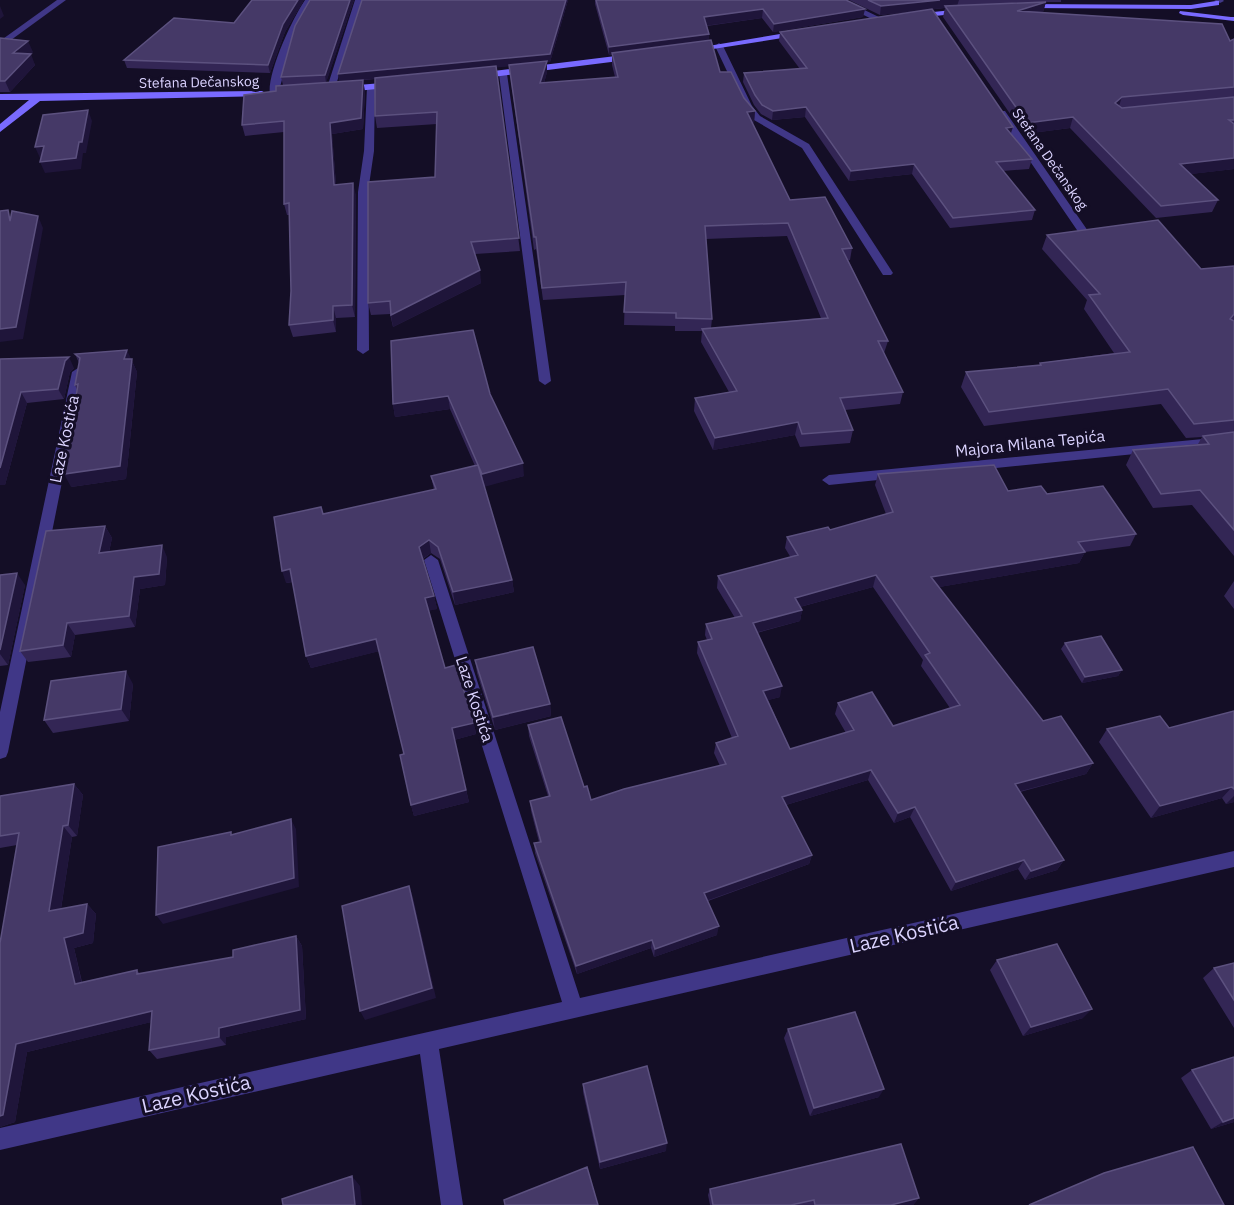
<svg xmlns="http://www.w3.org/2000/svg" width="1234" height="1205" viewBox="0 0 1234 1205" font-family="'IBM Plex Sans',sans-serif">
<rect width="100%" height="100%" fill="#140e26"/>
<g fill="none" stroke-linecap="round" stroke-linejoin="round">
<path fill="#403787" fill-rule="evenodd" d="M57,0H66L0,48V41Z
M305,0H313L295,33L278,94L270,96C266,75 292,19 305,0Z
M355,0H363L334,91L327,93L326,91Z
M833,0H844L887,21L880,23Z
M1214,0H1223L1224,1L1220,3Z
M719,43L723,46L752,106L760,116L809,144L893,273L891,275H883L802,148L754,120L745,109L715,46Z
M503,71L507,74L551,381L545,385L539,381L499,74Z
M371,84L375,87L374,151L368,192L369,350L363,354L357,350L358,192L364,151L367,87Z
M999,111H1005L1088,231L1087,233H1079L997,113Z
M78,368L84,372L8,752L6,757L0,759V712L72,372Z
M1234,436V444L829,485L822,480L829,475Z
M431,555L438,560L580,998L1234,851V867L439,1049L463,1205H441L420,1054L0,1150V1128L562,1002L424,560Z"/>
<path fill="#796aff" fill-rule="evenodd" d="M1216,1H1219V5L1191,9L1025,8L1021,6L1025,4L1191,5Z
M962,9L966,11L965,13L914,18L910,16L914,14Z
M1180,11L1231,17H1234V21L1183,15L1179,13Z
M798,31L802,33L801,35L694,52L690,49Z
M632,54L636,57L635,59L477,79L473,76L477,73Z
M394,82L398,85L397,87L346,92L342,89L346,86Z
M262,91L267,94L265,96L40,101L0,132V124L29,100H0V94Z"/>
</g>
<path fill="#332655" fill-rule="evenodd" d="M252,0H304L285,32L270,73L127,68L124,60L234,23Z
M354,0L326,82H339L362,0H568L550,62H547V72L544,83L615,77L612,65V55H609L595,4V0H846L865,9L863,17L773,32L762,18L707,26L709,34L708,41L720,72L755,111L754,123H752L790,200L852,248L850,260H848L888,341L884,353L903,392L900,404L845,410L853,430L850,443L800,447L795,435L713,450L694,411L695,398L729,392L701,342L702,331H675V326L624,325L625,295L543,300L536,249L534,250L509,66L496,67L520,251L475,254L481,283L393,327L390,314L371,315L368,303L435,177L437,124L377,128L375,116V79L355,81L365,91L363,129L332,134L336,185L356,195L355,317L336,318V332L293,337L289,325L291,291L289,215H287L284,204V132L245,136L242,125L283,85L281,77ZM787,236L821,318L711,328L712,319L706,239Z
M849,0H1061V2H1046L1043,12L1230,41L1234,39V169L1190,174L1218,200L1212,212L1156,218L1070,128L1024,134L943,17L945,8L880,15Z
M780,32L1011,134L1032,159L1029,169L1003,171L1035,210L1032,220L950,228L912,174L849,181L805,117L772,120L761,114L754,105L743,82L744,73L800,69L779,41Z
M0,38L33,52L29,54L35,65L10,92H0Z
M1047,235L1201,269L1234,266V556L1192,505L1153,508L1126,465L1133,450L1198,444L1202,437L1186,438L1161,404L984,426L961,387L966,372L1039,365L1040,363L1114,353L1084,309L1087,300L1042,249Z
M391,341L490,394L524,476L484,486L512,580L514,592L455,605L440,559L431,553L423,559L434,596L437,609L428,610L445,668L474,723L476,734L454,740L469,802L414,816L411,805L404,754L379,651L311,668L306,656L293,582L286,583L323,514L434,490L431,476L475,466L450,409L395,417L393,404Z
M75,354L131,359L137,372L126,479L71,487L77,390L75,385L79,363Z
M0,359L74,368L70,372L64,399L27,403L5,485Z
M878,474L1008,491L1047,494L1136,534L1130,546L1085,552L1079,563L939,587L1043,721L1093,763L1086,774L1020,792L1064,860L1057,870L1025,880L1018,869L951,891L910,817L894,823L868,780L786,805L812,855L809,864L708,901L717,935L654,957L651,948L577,974L535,853L534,843L539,842L531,811L530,801L548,796L529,736L528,725L584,787L591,800L720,766L714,753L716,743L732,738L697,653L698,642L707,640L705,635L706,624L735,618L717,588L718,576L791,558L785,548L787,537L830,530L886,514L875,485ZM873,587L923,660L921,666L950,708L893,726L838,703L835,714L846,733L790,749L768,700L780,697L757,633L800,621L802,610L800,607Z
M105,526L112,538L109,552L167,557L165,585L140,589L135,627L75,635L71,657L28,662L20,651Z
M0,575L25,585L8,665L0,666Z
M1234,581V609L1224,596Z
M1065,643L1122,670L1118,676L1082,683L1061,649Z
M475,660L550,704L551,716L495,730L477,673Z
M133,684L129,721L53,733L44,720Z
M1234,711V802L1226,804L1222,798L1151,818L1099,742L1107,729L1169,728Z
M74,784L83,795L77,836L72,837L61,909L87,904L96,914L93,943L74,948L82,982L137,970L140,974L233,957L296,936L302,946L306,1019L226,1037V1045L157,1059L149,1050L151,1022L27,1052L15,1122L0,1127V943L17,845L0,848V796Z
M997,960L1083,1018L1023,1036L990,970Z
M1234,963V1028L1203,978L1214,968Z
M788,1029L879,1097L810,1116L784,1038Z
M1234,1057V1122L1211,1129L1181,1078L1192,1070Z
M583,1084L666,1151L600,1169L583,1092Z
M710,1189L919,1198L913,1205H710L708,1195Z"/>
<path fill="#1f153a" d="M298,0H304L285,32L270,73L268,65L283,24Z
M350,0H354L326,83L325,75Z
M566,0H568L550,62H547V72L541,95L540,83L546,63L339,82L338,74Z
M940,0H959L957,6H945L944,8L880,15L881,6Z
M1046,2L1043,12L1017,11Z
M0,6L4,16L0,19Z
M763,9L762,18L704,26V17Z
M865,9L863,17L773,32L774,24Z
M709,34L708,43L609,55V47Z
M28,41L33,52L18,63L13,53Z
M31,54L35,65L10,92L5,81Z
M363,80L365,91L363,129L332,134L337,196L334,185L330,123Z
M1122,97L1118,109L1115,103Z
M806,107L805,117L772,120L773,111Z
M88,110L92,121L86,153H83L81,169L45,173L40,162L79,142Z
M755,111L754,123L746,124L747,112Z
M1073,117L1070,128L1024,134L1027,123Z
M1013,127L1010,136L1006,128Z
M44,146L48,157L40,158L35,147Z
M1234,158V169L1175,176L1180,164Z
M914,164L912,174L849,181L851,171Z
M353,183L356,195L355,317L352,305Z
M38,216L43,228L23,339L0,342V329Z
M480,270L481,283L393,327L391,315Z
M333,306L336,318V332L333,320Z
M127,350L137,372L126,479L71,487L64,474L124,359Z
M69,357L74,368L70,372L64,399L58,389L65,361Z
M21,392L27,403L5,485H0V468Z
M448,396L450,409L395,417L393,404Z
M798,422L795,435L713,450L715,438Z
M523,463L524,476L484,487L482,474Z
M105,526L112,538L106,565L99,553Z
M429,540L431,553L422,559L419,547Z
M162,545L167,557L165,585L140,589L135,627L129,616L134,577Z
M1085,552L1079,563L928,589L931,577Z
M290,569L295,581L286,583L282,571Z
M17,573L25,585L8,665L0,654V650Z
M876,575L873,587L792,609L795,598Z
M512,580L514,592L455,605L453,592Z
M434,596L437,609L428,611L425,598Z
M802,610L800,621L751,634L753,623Z
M67,623L75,635L71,657L63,645Z
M376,639L380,651L311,668L306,656Z
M1122,670L1118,676L1082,683L1085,677Z
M126,671L133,684L129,721L121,709Z
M782,686L780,697L761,702L763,691Z
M550,704L551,716L495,730L493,717Z
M474,723L476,734L454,740L452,728Z
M1093,763L1086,774L1009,794L1015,784Z
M871,770L868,780L779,807L782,797Z
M74,784L83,795L77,836L68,825Z
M1232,787L1222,798L1151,818L1160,806Z
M466,790L469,802L414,816L411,805Z
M1234,796V802L1226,804Z
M915,807L910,817L894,823L898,813Z
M291,819L296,829L299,887L163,924L156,915Z
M63,826L72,837L59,921L49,911Z
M812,855L809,864L703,902L704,893Z
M1024,860L1018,869L951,891L956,882Z
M1064,860L1057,870L1025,880L1031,871Z
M409,886L413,897L436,998L365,1020L360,1011Z
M87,904L96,914L93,943L74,948L84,993L75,984L64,938Z
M719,926L717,935L654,957L655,949Z
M296,936L302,946L306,1019L226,1037V1045L219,1037V1028Z
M652,940L651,948L577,974L576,966Z
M1092,1009L1083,1018L1023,1036L1031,1027Z
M152,1011L160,1020L27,1052L15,1122L0,1127V1116L16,1044Z
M884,1089L879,1097L810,1116L814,1108Z
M1234,1118V1122L1211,1129L1223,1122Z
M667,1143L666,1151L600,1169V1162Z
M352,1176L360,1186L362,1205H355Z
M919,1198L913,1205H891Z"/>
<path fill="#453967" stroke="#5c517f" stroke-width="1.5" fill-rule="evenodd" d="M252,0H298L283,24L268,65L124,60L174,18L234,23Z
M310,0H350L325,75L281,77L295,26Z
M362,0H566L550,54L338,74Z
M596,0H846L865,9L774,24L763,9L704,17L709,34L609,47Z
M868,0H940L881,6Z
M1046,2L1017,11L1222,24L1230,41L1234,39V87L1122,97L1115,103L1122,108L1234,97V120H1229L1234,124V158L1180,164L1218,200L1161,206L1073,117L1027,123L945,6Z
M932,9L1013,127L1006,128L1032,159L996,162L1035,210L953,218L914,164L851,171L806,107L773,111L762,105L755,95L744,73L807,68L780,32Z
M0,38L28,41L13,53L31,54L5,81H0Z
M711,40L720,72H731L744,98L755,111L747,112L790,200L825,197L852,248L842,249L888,341H878L903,392L840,398L853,430L802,434L798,422L715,438L695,398L737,391L702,329L828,318L788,223L705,226L712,319L676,318V313L624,312L626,282L542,288L536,237H534L509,65L547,61L540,83L618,77L612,53Z
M496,66L519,238L471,242L480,270L391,315L390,301L368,303V182L435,177L437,112L375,116V78Z
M363,80L361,118L330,123L334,185L353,183L352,305L333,306V320L289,325L291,291L289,203L284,204V121L242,125L244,95L276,91V86Z
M88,110L82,142H79L76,158L40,162L44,146L35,147L43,115Z
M8,210L10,221L12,211L38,216L16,327L0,329V211Z
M1158,220L1201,269L1234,266V314L1230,319L1234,321V420L1194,424L1168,389L989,412L966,372L1041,365L1040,363L1130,352L1089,295L1100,294L1047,235Z
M473,330L490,394L523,463L482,474L448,396L393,404L391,341Z
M127,350L124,359H132L120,466L64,474L78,384L75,385L80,358L75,354Z
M69,357L65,361L58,389L21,392L0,468V359Z
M1234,432V530L1200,490L1161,494L1133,450L1209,444L1203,436Z
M478,465L512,580L453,592L438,547L429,540L419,547L434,596L425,598L445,668L456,665L474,723L452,728L466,790L411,805L400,755L404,754L376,639L306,656L290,569L282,571L274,517L321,507L323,514L436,489L431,476Z
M994,465L1008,491L1041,486L1047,494L1103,486L1136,534L1078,542L1085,552L931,577L1043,721L1061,716L1093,763L1015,784L1064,860L1031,871L1024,860L956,882L915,807L898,813L871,770L782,797L812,855L704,893L719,926L655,949L652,940L576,966L534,843L541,842L530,801L550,796L528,725L561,717L584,787L587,786L591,800L624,789L726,764L716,743L738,736L698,642L712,639L706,624L742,616L718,576L798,555L787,537L828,527L830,530L893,512L878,474ZM876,575L930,653L925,655L960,705L893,726L872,692L838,703L854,730L790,749L763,691L782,686L753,623L802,610L795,598Z
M105,526L99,553L162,545L159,574L134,577L129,616L67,623L63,645L20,651L46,531Z
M17,573L0,650V575Z
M1101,636L1122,670L1085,677L1065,643Z
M533,647L550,704L493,717L475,660Z
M126,671L121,709L44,720L51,681Z
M1234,711V789L1232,787L1160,806L1107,729L1160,716L1169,728Z
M74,784L68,825L63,826L49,911L87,904L83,933L64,938L75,984L137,970V974L233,957V950L296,936L300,1010L219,1028V1037L149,1050L152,1011L16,1044L3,1115L0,1116V943L19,833L0,836V796Z
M291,819L294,878L156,915L158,847L231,832V835Z
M409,886L432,988L360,1011L342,906Z
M1057,944L1092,1009L1031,1027L997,960Z
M1234,963V1000L1214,968Z
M855,1012L884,1089L814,1108L788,1029Z
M1234,1057V1118L1223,1122L1192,1070Z
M647,1066L667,1143L600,1162L583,1084Z
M901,1144L919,1198L891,1205H815L814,1200L791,1205H713L710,1189Z
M1193,1147L1224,1205H1029L1104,1173Z
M587,1167L598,1205H505L504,1200Z
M352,1176L355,1205H283L282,1199Z"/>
<g text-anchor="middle" stroke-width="6" stroke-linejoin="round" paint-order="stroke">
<g font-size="14" fill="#dbd3ff" stroke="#140e26">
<text transform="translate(199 82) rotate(-1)" y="5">Stefana Dečanskog</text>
<text transform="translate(1050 159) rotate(55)" y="5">Stefana Dečanskog</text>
</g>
<g font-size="16" fill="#dbd3ff" stroke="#140e26">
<text transform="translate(64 439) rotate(-78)" y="6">Laze Kostića</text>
<text transform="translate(1030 443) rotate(-6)" y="6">Majora Milana Tepića</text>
<text transform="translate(475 699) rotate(72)" y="6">Laze Kostića</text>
</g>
<g font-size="20" fill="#dbd3ff" stroke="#140e26">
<text transform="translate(904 934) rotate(-13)" y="7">Laze Kostića</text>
<text transform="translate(196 1094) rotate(-13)" y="7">Laze Kostića</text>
</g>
</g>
</svg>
